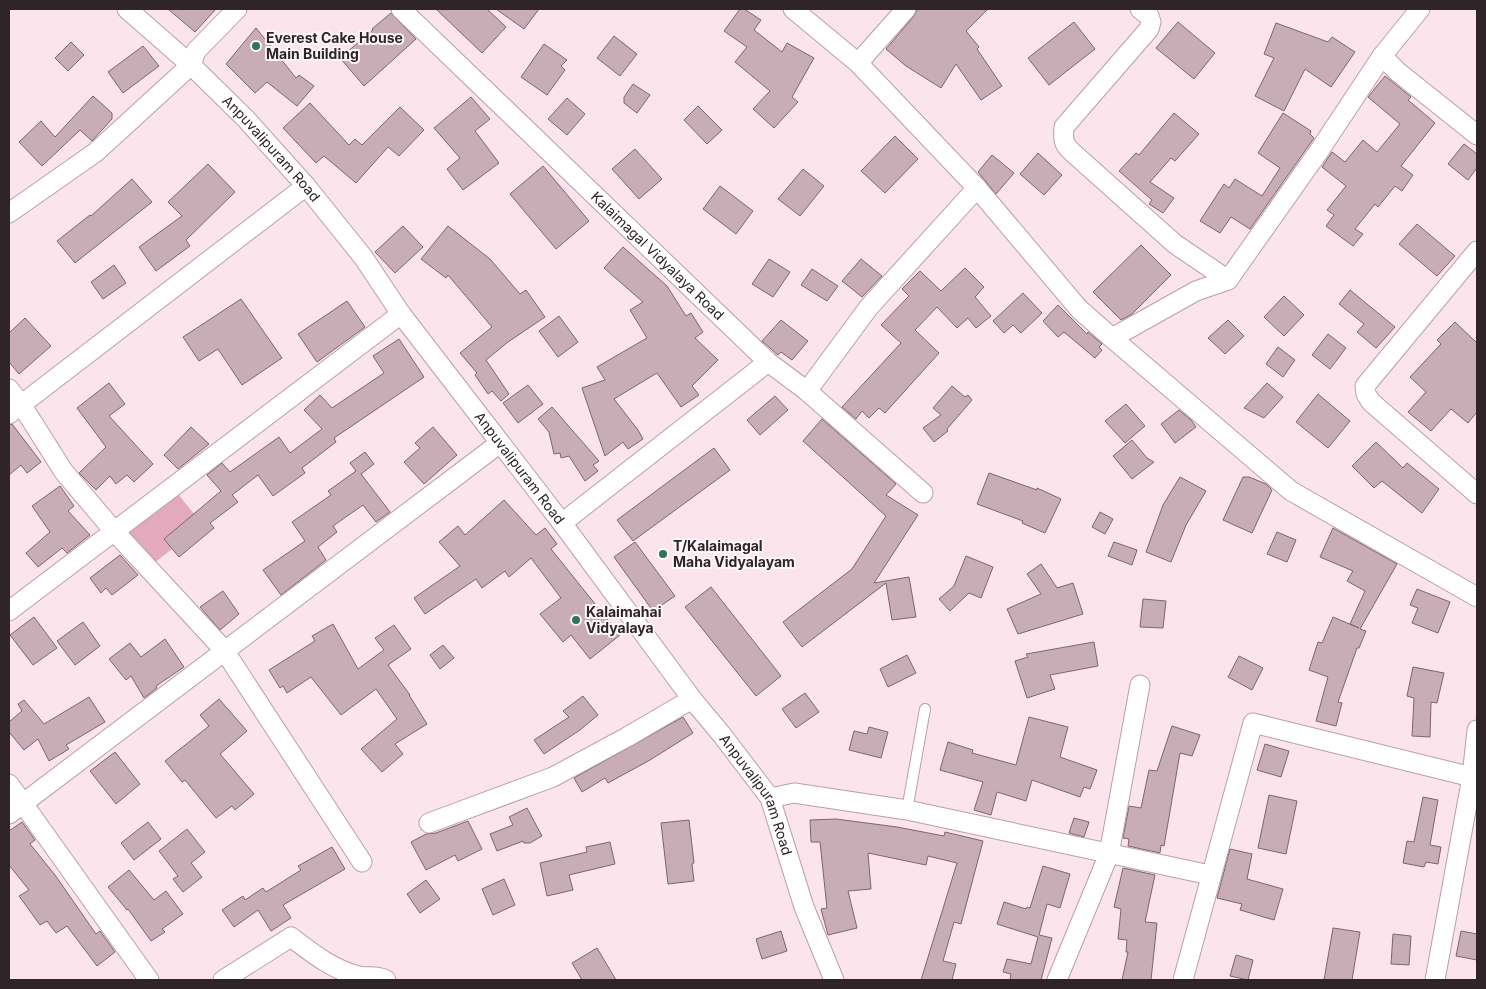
<svg xmlns="http://www.w3.org/2000/svg" width="1486" height="989" viewBox="0 0 1486 989" font-family="Inter,sans-serif">
<rect width="100%" height="100%" fill="#fce4ec"/>
<path fill="#e3a9bc" d="M178,494L203,525L154,563L129,532Z"/>
<path fill="#c9adb6" stroke="#7e656d" d="M168,9H216L195,32Z
M436,9H487L506,27L482,53Z
M496,9H539L524,29Z
M740,9H744L761,20L754,30L782,52L787,43L814,58L792,97L798,102L774,128L753,109L770,91L735,62L747,47L724,31Z
M917,9H988L966,31L979,47L977,49L1002,86L981,100L956,64L941,88L906,66L886,49L914,16Z
M391,13L416,39L364,86L340,58L373,30L372,29Z
M1074,22L1095,49L1049,85L1028,58Z
M1178,22L1215,53L1194,79L1156,48Z
M1276,23L1328,42L1332,37L1355,52L1331,87L1305,69L1284,111L1255,96L1274,58L1264,54Z
M256,28L296,78L299,75L314,86L297,106L267,82L255,93L226,64Z
M614,36L637,54L620,76L597,58Z
M71,42L84,55L68,71L55,58Z
M544,44L567,60L561,66L565,70L547,95L521,77Z
M143,46L159,66L123,93L108,72Z
M1385,76L1411,97L1408,100L1435,123L1401,166L1413,175L1402,191L1395,186L1378,207L1375,204L1355,229L1363,234L1353,246L1326,226L1334,215L1327,210L1346,186L1322,167L1332,152L1345,162L1363,140L1377,152L1400,124L1368,97Z
M633,84L650,95L637,113L624,103V97Z
M93,96L112,113V119L92,141L80,130L42,166L19,142L41,121L55,137Z
M471,97L490,119L475,131L499,163L463,190L447,169L460,158L434,128Z
M567,98L585,114L567,135L548,119Z
M310,103L349,145L355,139L362,145L400,107L424,130L399,156L388,147L356,183L324,156L316,163L283,128Z
M698,106L722,130L707,144L684,120Z
M1174,113L1199,134L1175,161L1171,158L1150,182L1174,198L1163,213L1149,204L1152,200L1119,171L1136,153L1139,155Z
M1283,113L1311,131L1310,134L1314,138L1250,229L1231,217L1220,233L1200,221L1224,184L1229,188L1235,179L1262,196L1280,168L1258,153Z
M895,136L918,159L885,193L861,171Z
M1464,144L1477,154V168L1468,180L1448,164Z
M635,149L662,179L639,199L612,169Z
M1038,153L1062,175L1044,195L1020,174Z
M992,155L1014,173L996,194L978,172Z
M208,164L235,192L186,240L190,246L156,271L139,247L182,216L168,202Z
M543,166L589,221L556,249L510,194Z
M803,169L824,186L800,216L778,199Z
M132,179L152,202L75,263L57,241L90,215L91,216Z
M720,186L753,211L736,234L703,209Z
M1417,224L1455,256L1437,276L1399,244Z
M403,226L423,247L395,273L375,252Z
M448,226L490,259L520,294L526,290L545,317L508,342L486,360L509,394L501,401L492,391L488,394L475,375L477,373L460,353L492,327L448,275L446,278L421,259Z
M1141,245L1171,275L1132,314L1121,320L1093,292Z
M623,247L667,286L686,316L691,313L703,332L695,338L718,360L692,386L699,395L681,407L657,373L614,399L638,430L643,439L628,449L623,442L605,456L582,388L605,380L597,367L647,338L630,310L643,302L604,268Z
M769,259L790,272L773,297L752,284Z
M861,259L882,276L862,297L842,281Z
M114,265L126,283L103,299L91,282Z
M965,268L984,287L975,297L991,316L976,328L968,318L957,328L937,307L915,330L939,353L885,413L879,408L869,418L862,411L856,419L842,407L901,343L881,325L909,296L902,289L920,271L941,291Z
M812,269L838,286L827,301L801,285Z
M1350,290L1395,327L1376,348L1357,332L1364,324L1339,304Z
M1023,293L1042,313L1021,333L1013,325L1004,333L993,321Z
M1284,296L1304,315L1284,336L1264,317Z
M241,299L282,358L242,385L218,349L199,361L183,337Z
M347,301L365,327L317,362L298,334Z
M1058,305L1087,334L1088,332L1102,344L1099,347L1102,350L1095,358L1064,332L1058,337L1043,321Z
M559,316L578,342L558,357L539,331Z
M25,318L51,346L19,374L9,362V333Z
M781,320L808,341L792,360L781,352L778,355L762,341Z
M1228,320L1244,336L1225,354L1208,338Z
M1455,322L1477,343V412L1468,423L1451,409L1431,431L1408,412L1426,392L1410,377L1441,344L1437,340Z
M1328,334L1346,348L1330,369L1312,355Z
M399,339L424,377L334,438L336,442L302,468L305,473L273,496L258,475L232,495L238,502L210,523L214,528L179,557L164,539L221,491L207,475L222,463L230,472L279,437L290,453L322,429L304,410L320,395L332,408L384,373L373,356Z
M1278,347L1295,360L1283,377L1266,364Z
M109,383L125,404L109,416L153,464L134,482L127,475L116,484L110,476L96,490L79,473L106,447L77,408Z
M1267,383L1283,397L1264,418L1244,408Z
M528,385L543,404L518,423L503,403Z
M952,386L965,397L968,395L972,400L947,429L948,431L934,442L923,428L941,415L933,408Z
M1318,394L1350,421L1328,448L1296,422Z
M775,396L788,410L760,435L747,420Z
M1126,404L1145,426L1125,443L1105,421Z
M552,407L599,461L593,465L598,471L585,481L569,456L561,458L560,453L554,454L549,432L538,419Z
M1179,410L1191,420L1196,427L1175,443L1161,424Z
M822,419L896,484L886,495L918,515L874,583L909,577L916,617L892,620L886,583L802,647L783,622L852,569L886,516L803,441Z
M12,424L41,462L27,473L21,465L9,475V425Z
M191,427L209,444L178,469L164,455Z
M433,427L457,455L424,484L404,462L420,448L415,443Z
M1132,440L1147,458L1154,462L1132,479L1113,456Z
M1376,442L1403,468L1407,463L1439,489L1422,513L1382,481L1374,488L1352,466Z
M714,448L730,470L633,541L617,520Z
M365,452L374,464L361,474L390,512L376,522L363,505L333,526L337,532L318,547L326,560L281,595L263,570L305,541L292,522L331,495L328,491L356,471L350,463Z
M989,473L1037,490V488L1061,499L1045,533L1022,523L1023,521L977,504Z
M1180,477L1206,491L1186,525L1171,562L1146,552L1163,505Z
M1243,477H1249L1266,484L1272,490L1252,533L1223,520Z
M60,486L74,506L68,511L90,535L67,553L62,548L38,567L26,553L50,532L32,506Z
M504,500L536,535L545,528L557,544L551,549L620,635L590,659L571,635L563,642L540,614L561,598L531,558L509,577L505,571L482,588L476,579L425,614L414,598L460,566L439,542L458,526L465,535Z
M1100,512L1113,519L1105,534L1092,527Z
M1333,528L1397,564L1360,629L1366,631L1359,648H1357L1338,702L1342,703L1336,726L1316,721L1328,677L1309,670L1318,642L1322,643L1333,617L1359,628L1350,624L1365,591L1347,581L1353,571L1320,557Z
M1277,532L1296,540L1287,562L1267,554Z
M635,542L675,596L653,611L614,557Z
M1114,542L1137,550L1132,565L1108,556Z
M120,555L138,575L112,595L106,588L101,593L90,578Z
M966,556L993,567L981,598L969,593L950,611L939,599L954,586Z
M1041,564L1057,588L1073,583L1083,614L1018,634L1007,609L1041,594L1027,574Z
M711,587L781,676L756,696L685,607Z
M1417,589L1450,602L1438,633L1412,623L1418,608L1410,605Z
M223,591L239,614L220,630L200,607Z
M1143,599L1166,601L1163,628L1140,627Z
M34,617L57,648L33,665L10,635Z
M83,622L100,646L75,665L57,641Z
M333,624L358,669L384,650L375,638L394,625L411,649L388,665L410,695H409L427,724L395,744L403,754L382,772L361,749L397,719L376,689L341,715L311,677L287,693L283,686L280,688L269,670L315,641L312,636Z
M165,639L184,667L156,686L157,688L144,698L131,676L126,680L109,659L130,643L141,657Z
M1094,642L1098,666L1050,675L1055,689L1027,698L1015,661L1028,657L1026,654Z
M443,645L454,658L440,669L430,655Z
M907,655L916,673L888,687L880,669Z
M1239,656L1263,668L1252,690L1228,677Z
M1413,667L1444,673L1437,703L1431,702L1430,737L1412,736L1414,698L1407,696Z
M805,693L819,712L796,728L782,709Z
M583,696L598,715L580,730L544,754L534,740L569,717L563,711Z
M89,697L105,722L66,745L69,749L49,761L38,739L24,750L9,732V722L22,711L18,704L24,700L44,724Z
M219,699L247,731L220,754L254,794L235,810L232,806L216,818L185,780L182,782L165,761L209,726L200,715Z
M683,717L693,733L650,760L608,783L605,778L582,792L574,778Z
M1029,717L1068,727L1060,757L1097,770L1090,789L1084,787L1080,797L1032,780L1026,801L997,792L991,815L974,810L983,782L940,770L948,742L973,750L972,753L1016,765Z
M1172,726L1200,735L1192,756L1180,753L1164,846L1161,845L1160,853L1128,846L1129,839L1123,838L1129,806L1141,808L1149,770L1157,771Z
M869,727L888,732L881,758L849,750L854,731L867,734Z
M1265,744L1289,751L1281,777L1257,770Z
M115,752L140,784L116,804L90,771Z
M1269,795L1297,801L1286,854L1258,848Z
M1423,797L1438,800L1430,845L1441,847L1438,864L1426,862L1424,867L1403,863L1407,841L1414,842Z
M527,808L542,836L530,843H524L523,841L497,851L490,834L513,825L509,817Z
M1074,818L1089,822L1084,837L1069,833Z
M836,819L897,827L944,836L945,832L983,841L961,924L954,922L943,961L956,964L952,980H921L957,863L928,856L926,865L868,853L871,889L848,891L857,928L828,935L821,909L827,908L820,842H811L810,820Z
M689,820L694,863L692,864L694,881L668,884L661,823Z
M468,821L482,849L458,861L455,855L426,870L411,842L426,834L436,833Z
M22,822L35,840L30,844L55,875L96,934L100,931L115,952L97,966L67,926L56,933L47,921L40,925L19,896L29,890L9,865V831Z
M148,822L161,839L134,860L121,843Z
M187,829L205,852L191,863L202,877L183,892L173,879L178,876L159,851Z
M610,842L615,864L569,875L573,890L547,896L540,863L587,852L586,847Z
M332,847L345,869L283,905L291,918L271,931L258,910L234,927L222,910L243,896L245,900L263,888L266,892L301,870L298,866Z
M1230,849L1252,854L1247,879L1283,889L1274,920L1240,910L1242,904L1217,898Z
M1043,866L1070,874L1060,908L1047,904L1039,935L1052,938L1041,980H1010L1011,974L1003,972L1007,959L1031,964L1038,937L997,924L1004,902L1026,909L1027,907L1030,908Z
M1123,868L1155,875L1145,922L1157,923L1151,980H1122L1128,952H1126L1127,940L1118,939L1121,909L1114,907Z
M129,870L154,900L166,891L183,914L162,929L165,932L151,941L128,909L127,910L108,887Z
M504,879L515,905L493,915L482,889Z
M426,880L440,899L420,913L407,894Z
M1333,928L1360,932L1352,980H1324Z
M781,931L787,951L762,959L756,939Z
M1461,931L1477,934V960L1456,956Z
M1393,934L1411,936L1409,965L1391,964Z
M597,948L616,980H582L572,963Z
M1236,955L1253,960L1248,980L1230,976Z"/>
<g fill="none" stroke-linecap="round" stroke-linejoin="round">
<g stroke="#ba9fa7" stroke-width="12">
<path id="service" d="M907,810L925,709"/>
</g>
<g stroke="#ba9fa7" stroke-width="21">
<g id="minor">
<path id="s1" d="M127,9L191,65L246,119L306,186L363,257L401,314L562,523L692,699L722,735L770,798L804,907L834,980"/>
<path id="s2" d="M401,9L768,362L807,391L923,493"/>
<path d="M793,9L858,63L977,188L1079,309L1112,338L1291,491L1477,597"/>
<path d="M1140,9L1149,16L1151,22L1149,29L1064,127C1063,139 1063,144 1072,152L1175,244L1228,280"/>
<path d="M1382,56L1398,72L1477,135"/>
<path d="M858,63L906,9"/>
<path d="M9,213L96,152L191,65L196,51L237,9"/>
<path d="M1477,251L1365,386L1366,394L1371,402L1477,494"/>
<path d="M1112,338L1196,291L1228,280L1319,151L1382,56L1420,9"/>
<path d="M9,389L21,404L64,472L114,531L224,650L362,862"/>
<path d="M807,391L869,307L977,188"/>
<path d="M9,414L306,186"/>
<path d="M562,523L768,362"/>
<path d="M9,611L401,314"/>
<path d="M9,784L149,980"/>
<path d="M770,798L794,793L907,810L1210,875"/>
<path d="M9,814L500,443"/>
<path d="M429,823L553,777L627,737L692,699"/>
<path d="M223,980L291,937C312,953 333,970 359,976C368,978 379,975 386,980"/>
<path d="M1057,980L1109,854L1140,685"/>
<path d="M1183,980L1253,723L1472,777"/>
<path d="M1435,980L1472,777L1477,730"/>
</g>
</g>
<use href="#service" stroke="#fff" stroke-width="10"/>
<use href="#minor" stroke="#fff" stroke-width="19"/>
</g>
<g fill="#2f7263" stroke="#fdf7f9" stroke-width="2">
<circle cx="256" cy="46" r="5"/>
<circle cx="663" cy="554" r="5"/>
<circle cx="576" cy="620" r="5"/>
</g>
<g text-anchor="middle" stroke-width="4" stroke-linejoin="round" paint-order="stroke">
<g font-size="14" font-weight="bold" fill="#2f2428" stroke="#fdf7f9" text-anchor="start">
<text x="266" y="43">Everest Cake House<tspan x="266" dy="16">Main Building</tspan></text>
<text x="673" y="551">T/Kalaimagal<tspan x="673" dy="16">Maha Vidyalayam</tspan></text>
<text x="586" y="617">Kalaimahai<tspan x="586" dy="16">Vidyalaya</tspan></text>
</g>
<g font-size="14" fill="#2f2428" stroke="#fdf7f9">
<text dy="5" stroke="none"><textPath href="#s1" startOffset="201">Anpuvalipuram Road</textPath></text>
<text dy="5" stroke="none"><textPath href="#s2" startOffset="356">Kalaimagal Vidyalaya Road</textPath></text>
<text dy="5" stroke="none"><textPath href="#s1" startOffset="606">Anpuvalipuram Road</textPath></text>
<text dy="5" stroke="none"><textPath href="#s1" startOffset="1011">Anpuvalipuram Road</textPath></text>
</g>
</g>
<rect width="1486" height="989" fill="none" stroke="#2f2428" stroke-width="20"/>
</svg>
